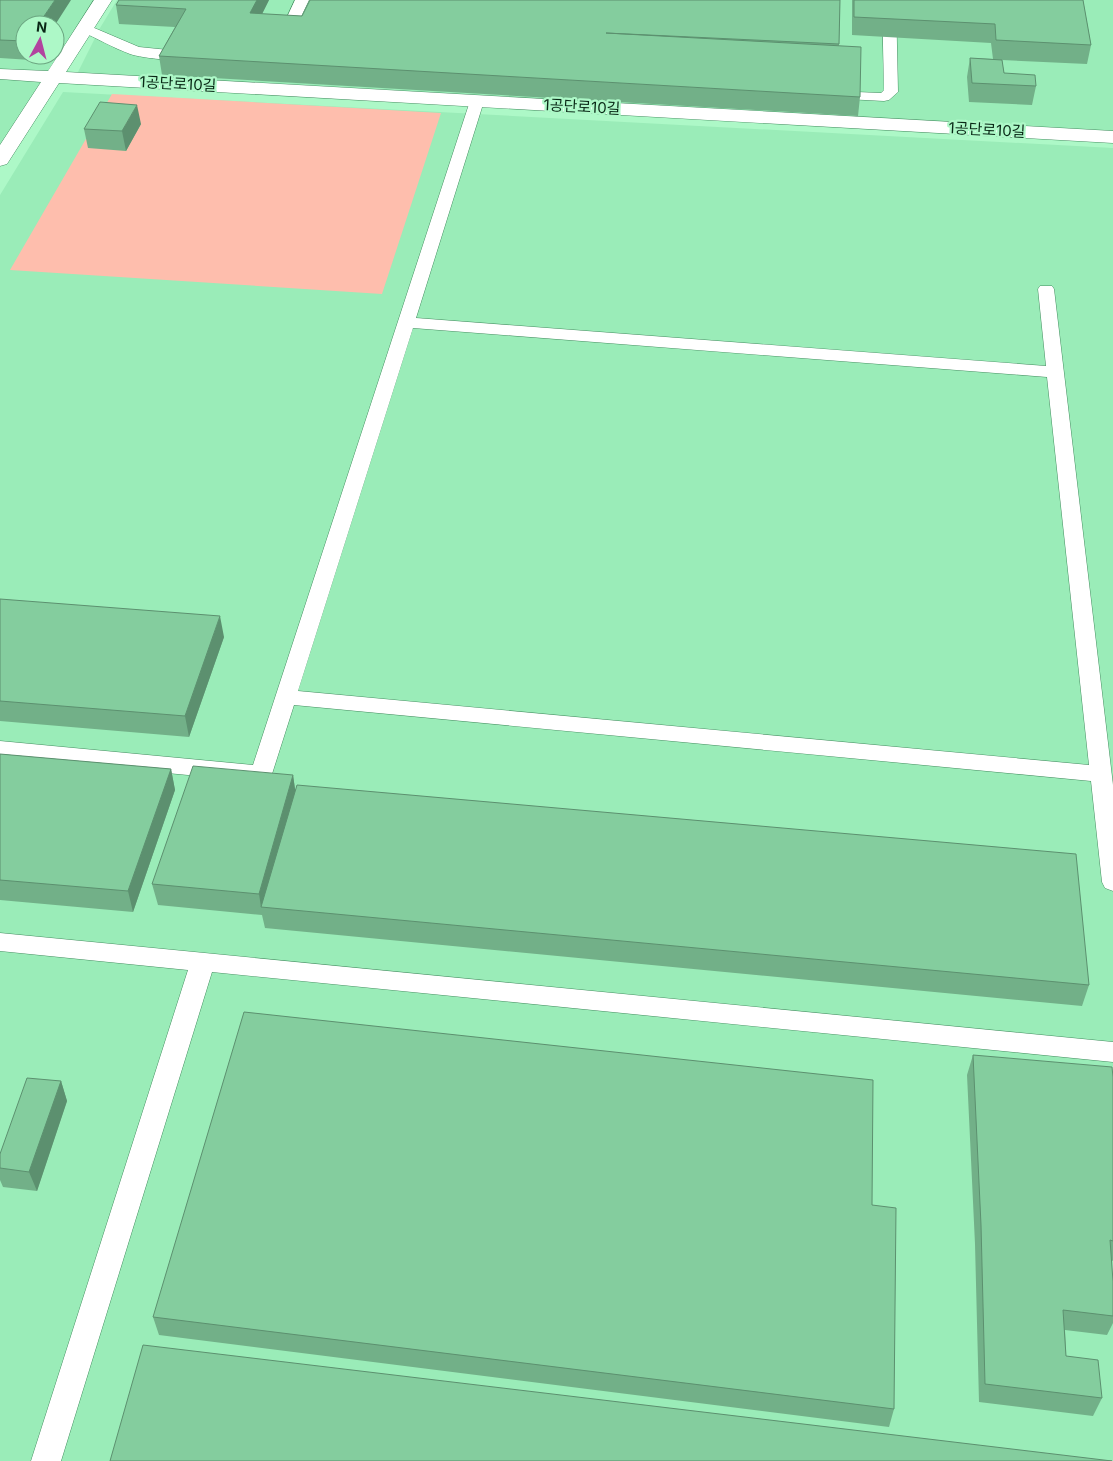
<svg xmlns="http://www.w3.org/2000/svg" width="1113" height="1461" viewBox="0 0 1113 1461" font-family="Inter,'Noto Sans KR',sans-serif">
<rect width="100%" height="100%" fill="#adf8c7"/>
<path fill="#9aecb8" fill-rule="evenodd" d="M0,0H103L0,160ZM25,25H55V55H25Z
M117,0H1113V134L78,72L100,28Z
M63,92L1113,148V1461H0V195Z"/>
<path fill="#febead" d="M112,94L441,113L382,294L10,270Z"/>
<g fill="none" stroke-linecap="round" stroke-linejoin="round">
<g stroke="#458e61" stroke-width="1">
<path id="lane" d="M295,0H309L288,44H278L276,41Z
M882,0H896L898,92L889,100L884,101L827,98L825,95L827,92L832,91L881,93L884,90Z
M85,24L139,47L188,52L195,56C189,64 141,58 130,54C113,48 97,38 80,31L78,28L80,25Z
M477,97L482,98L484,101L416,318L1046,366L1038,289L1040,286H1052L1054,289L1113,785V891L1105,888L1102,882L1091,781L294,705L272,774L269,780L261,782L0,757V741L253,765L470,101L472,98ZM413,328L1047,377L1089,765L298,691Z
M0,933L1113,1042V1062L212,972L61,1461H31L188,970L0,951Z"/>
</g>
<g stroke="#458e61" stroke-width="1">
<path id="street" d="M94,0H112L66,72L1113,131V143L59,83L7,164L0,166V145L41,82L0,79V69L48,71Z"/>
</g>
<use href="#lane" fill="#fff" fill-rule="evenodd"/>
<use href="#street" fill="#fff" fill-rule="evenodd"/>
</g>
<path fill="#72b088" d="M0,0L25,25V55H35L31,60L0,58Z
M119,0H269L262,14L302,16L840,0L839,46L860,97L858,116L162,75L159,56L175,27L119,24L116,5Z
M852,0H1083L1091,45L1087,64L1002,60L1004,73L1036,86L1032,105L969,102L967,77L970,58L993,59L991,43L852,35Z
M141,124L126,151L88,148L84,129Z
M0,599L224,637L189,737L0,721Z
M0,754L171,769L175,790L133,912L0,900Z
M293,775L295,789L1089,985L1082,1006L265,928L262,915L158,905L152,884Z
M973,1055L1113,1077V1261L1111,1260L1113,1281V1323L1107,1335L1065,1330L1066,1356L1102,1398L1093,1416L979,1402L975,1244L967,1075Z
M61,1081L67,1101L37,1191L3,1187L0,1180V1154Z
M872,1205L894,1409L889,1427L159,1335L153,1317Z"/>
<path fill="#5c906f" d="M55,0H71L55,25H38Z
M257,0H269L253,32L250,13Z
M30,55H35L31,60Z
M137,105L141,124L126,151L122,131Z
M220,616L224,637L189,737L185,716Z
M171,769L175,790L133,912L128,891Z
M293,775L296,796L261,907L259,894Z
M61,1081L67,1101L37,1191L29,1172Z"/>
<path fill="#84cd9e" stroke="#5c906f" d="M0,0H55L38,25H25V41L0,40Z
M119,0H257L250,13L302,16L310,0H840L839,44L606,33L861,47L860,97L159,56L186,9L116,5Z
M854,0H1083L1091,45L996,40L995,24L854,17Z
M970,58L1002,60L1004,73L1035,75L1036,86L972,83Z
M100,102L137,105L122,131L84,129Z
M0,599L220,616L185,716L0,701Z
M0,754L171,769L128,891L0,880Z
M193,766L293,775L259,894L152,884Z
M297,785L1076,854L1089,985L261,907Z
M244,1012L873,1080L872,1205L896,1208L894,1409L153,1317Z
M973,1055L1112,1067L1113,1077V1241L1110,1240L1113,1281V1316L1063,1310L1066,1356L1098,1360L1102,1398L985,1384L981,1225Z
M27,1078L61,1081L29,1172L0,1168V1154Z
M143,1345L1112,1461H110Z"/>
<g text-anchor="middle" stroke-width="4.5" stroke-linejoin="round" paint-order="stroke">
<g font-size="15" fill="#092816" stroke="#adf8c7">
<text transform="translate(178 84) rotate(3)" y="5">1공단로10길</text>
<text transform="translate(582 107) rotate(3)" y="5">1공단로10길</text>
<text transform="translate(987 130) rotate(3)" y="5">1공단로10길</text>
</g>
</g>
<g transform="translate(40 40) rotate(7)"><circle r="24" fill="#adf8c7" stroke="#6ba580"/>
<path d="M0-4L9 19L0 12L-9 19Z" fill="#b2439f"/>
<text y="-8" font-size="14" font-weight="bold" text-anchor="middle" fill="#092816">N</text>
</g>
</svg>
